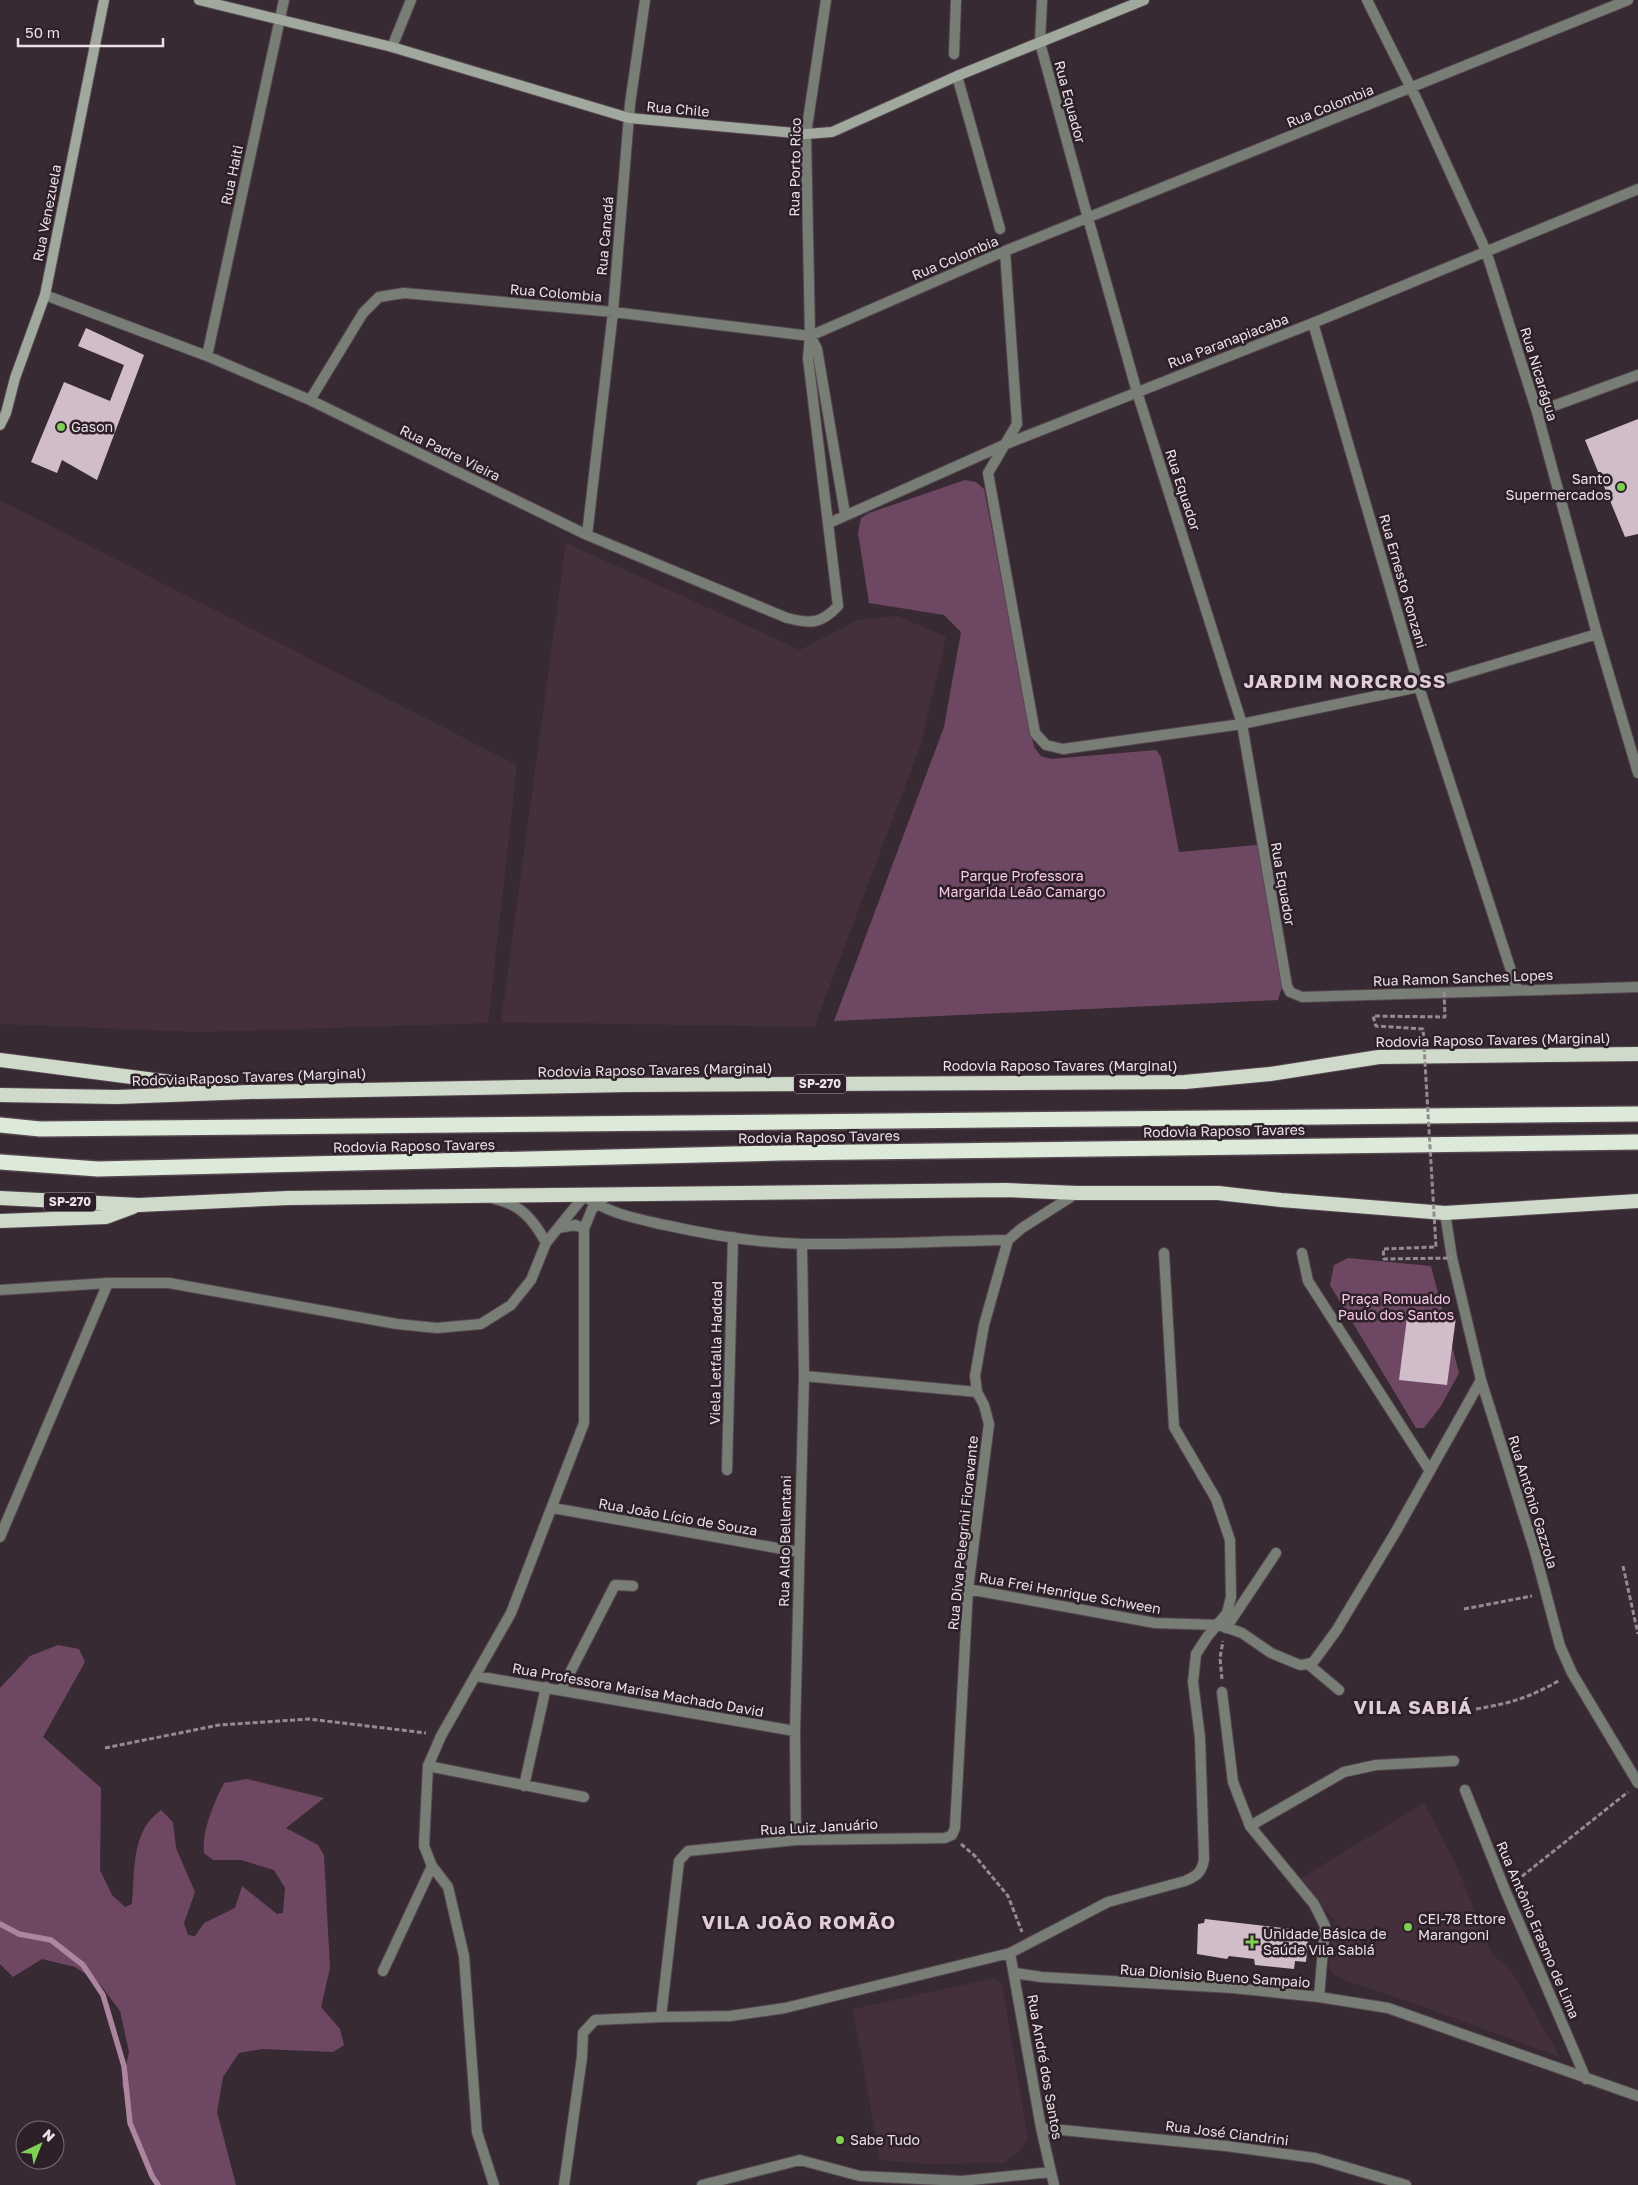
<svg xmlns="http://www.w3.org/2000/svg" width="1638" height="2185" viewBox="0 0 1638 2185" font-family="'Golos Text',sans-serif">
<rect width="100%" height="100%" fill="#382a33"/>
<path fill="#44303d" d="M0,500L517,765L488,1023L200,1032L0,1024Z
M566,543L800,650L858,620L898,616L946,637L921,744L814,1027L501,1022Z
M1424,1803L1457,1867L1492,1954L1511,1971L1560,2057L1408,2001L1342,1979L1332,1973L1328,1965L1335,1920L1295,1882Z
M995,1978L1002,1985L1028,2139L1020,2150L1004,2163L924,2164L880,2160L853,2009Z"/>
<path fill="#6e4862" d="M965,480L976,482L984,489L1034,747L1041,756L1051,759L1156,750L1161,757L1179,852L1257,845L1283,984L1278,1000L834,1021L944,727L961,632L944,615L869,603L858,533L861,518L869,513Z
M1348,1258L1431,1266L1459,1373L1441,1406L1424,1428H1416L1330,1285L1334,1265Z
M58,1645L79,1649L85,1662L43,1737L101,1788L100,1870L112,1895L125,1907L132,1904C135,1870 131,1831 161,1810L173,1822L176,1848L195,1892L184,1923L188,1935L195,1936L204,1923L235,1908L242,1886L277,1914L283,1913L285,1888L274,1870L241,1860H213L204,1853C202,1830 214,1803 224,1783L247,1779L324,1798L286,1828L318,1845L324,1855L330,1968L321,2007L340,2029L344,2045L333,2052L262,2049L239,2053L223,2077L217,2112L236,2185H160L156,2182L130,2117L122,2084L129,2052L120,2011L99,1983L75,1967L42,1959L13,1977L0,1964V1688L30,1656Z"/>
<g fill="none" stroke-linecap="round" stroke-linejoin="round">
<path stroke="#ac869f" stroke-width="5.5" d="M0,1924L19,1934L51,1940L83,1965L103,1995L124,2066L130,2123L152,2176L158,2185"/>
</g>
<path fill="#d0bdc9" d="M86,328L144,355L97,480L62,460L57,473L31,462L64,382L110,401L124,365L78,346Z
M1638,419V534L1625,537L1585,440Z
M1408,1310L1456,1317L1447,1385L1399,1380Z
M1205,1919L1309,1931L1306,1962L1295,1961L1294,1969L1255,1965L1254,1959L1229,1956L1227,1959L1197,1954L1198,1924L1204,1923Z"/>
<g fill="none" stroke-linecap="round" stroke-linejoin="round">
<g stroke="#544750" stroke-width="12">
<path id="service" d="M954,54L956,0
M957,76L1000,229
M0,1290L108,1283
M727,1470L733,1237
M0,1537L108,1283H169
M1226,1628L1276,1553
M1308,1664L1339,1690
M561,1690L615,1585L633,1586
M428,1766L584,1797
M524,1786L546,1687
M1250,1826L1344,1772L1376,1765L1454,1761"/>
</g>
<g stroke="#544750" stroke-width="12">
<path id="minor" d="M1042,0L1040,43L1084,204L1137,392L1242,724L1287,986L1290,992L1302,997L1638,987
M1367,0L1418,102L1486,251L1537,412L1597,634L1638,773
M392,47L411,0
M1005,251L1017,424L988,473L1035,733L1046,745L1063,749L1242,724L1419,687L1597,634
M45,295L207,356L310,400L587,535L787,618C811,624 821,624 838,606L808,358L810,336L806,134L826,0
M1313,323L1419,687L1517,989
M811,337L817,349L845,514
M207,356L284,0
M310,400L363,313L379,297L404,293L613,312L810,336L1005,251L1628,0
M1537,412L1638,375
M829,523L1006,444L1313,323L1638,189
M587,535L613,312L630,104L645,0
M495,1199C520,1204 534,1220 546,1243L558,1228L576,1225L584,1229
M1445,1213L1452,1258L1481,1380L1535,1552L1560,1646L1572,1673L1638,1783
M558,1228L584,1196C610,1214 634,1218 665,1225C710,1235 757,1243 804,1244C872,1245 940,1241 1008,1240L1022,1228L1077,1193
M1302,1253L1308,1281L1430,1471
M169,1283L397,1324L437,1328L481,1324L511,1305L531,1280L546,1243
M804,1376L977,1392
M553,1508L799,1552
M968,1589L1155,1623L1219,1625L1242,1633L1271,1653L1300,1665L1308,1664L1314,1661L1336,1631L1395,1533L1481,1380
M476,1676L795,1731
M1222,1692L1233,1782L1250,1826L1314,1904L1325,1926L1319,1997
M1465,1790L1505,1890L1586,2079
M796,1840L795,1731L804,1376L802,1244
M1010,1953L1041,2128L1054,2185
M383,1971L432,1866
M1015,1973L1041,1977L1233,1988L1319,1997L1388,2008L1638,2096
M661,2017L730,2016L785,2008L1010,1953L1108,1902L1185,1881C1197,1876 1202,1872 1204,1859L1200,1738L1193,1682L1196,1654L1207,1637L1227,1613L1231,1597L1230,1540L1216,1499L1174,1427L1164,1253
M1041,2128L1226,2146L1315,2158L1406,2185
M494,2185L477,2132L464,1956L448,1887L432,1866L424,1846L428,1766L441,1736L511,1613L584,1423V1229L592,1209L608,1195
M564,2185L582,2057L583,2033L595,2020L661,2017L679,1861L688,1851L796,1840L945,1838L952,1835L955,1828L968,1589L989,1424L984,1405L977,1392L975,1376L984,1325L1008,1240
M702,2185L800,2160L860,2176L962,2181L1051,2172"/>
</g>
<g stroke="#544750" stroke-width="12">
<path id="secondary" d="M199,0L392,47L629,118L806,134L832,132L957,76L1144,0
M0,425L6,413L15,378L45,295L104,0"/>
</g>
<g stroke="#544750" stroke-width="16">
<path id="trunk" d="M0,1060L209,1087
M0,1095L117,1097L249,1092L627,1085L1185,1082L1270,1074L1379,1057L1638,1054
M0,1198L139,1205L288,1198L1006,1190L1077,1193H1218L1281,1200L1445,1213L1638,1201
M0,1221L106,1217L133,1207"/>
</g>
<g stroke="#544750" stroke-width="18">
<path id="motorway" d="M0,1125L40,1129L1638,1114
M0,1162L98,1169L780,1153L1638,1142"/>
</g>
<path stroke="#968a92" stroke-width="3" stroke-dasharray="5 2.5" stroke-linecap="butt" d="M1623,1566L1638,1634
M1464,1609L1532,1596
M1222,1679L1220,1658L1223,1641
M1476,1709C1511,1703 1529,1698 1560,1680
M105,1748L219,1725L309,1719L426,1733
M961,1844L975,1856L1008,1896L1022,1932
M1516,1881L1628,1792"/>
<use href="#service" stroke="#787d76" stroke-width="10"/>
<use href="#minor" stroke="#787d76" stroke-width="10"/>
<use href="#secondary" stroke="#a1a99e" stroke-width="10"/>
<use href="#trunk" stroke="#d0dacb" stroke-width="14"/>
<use href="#motorway" stroke="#deead9" stroke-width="15"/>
<path stroke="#968a92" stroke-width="3" stroke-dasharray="5 2.5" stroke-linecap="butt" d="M1444,992L1445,1017L1373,1016L1376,1026L1423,1029L1436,1247L1383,1249L1384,1259L1452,1258"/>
</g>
<g fill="#7ed153" stroke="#2d2029" stroke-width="2">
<circle cx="61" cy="427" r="5"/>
<circle cx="1621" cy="487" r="5"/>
<circle cx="1408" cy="1927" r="5"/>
<path d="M1249.5 1934.5h5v5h5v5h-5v5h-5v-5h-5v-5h5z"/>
<circle cx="840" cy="2140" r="5"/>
</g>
<g text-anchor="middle" stroke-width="5" stroke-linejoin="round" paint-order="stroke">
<g fill="#2d2029" stroke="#b1a6ad" stroke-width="1">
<rect x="794" y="1074.5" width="52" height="19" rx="4"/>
<rect x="44" y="1192.5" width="52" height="19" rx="4"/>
</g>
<g font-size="12" font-weight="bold" fill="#eae0e6">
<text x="820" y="1088">SP-270</text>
<text x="70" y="1206">SP-270</text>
</g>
<g font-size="14" fill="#eae0e6" stroke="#2d2029">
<text transform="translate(1070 102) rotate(75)" y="5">Rua Equador</text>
<text transform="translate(1330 106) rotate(-22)" y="5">Rua Colombia</text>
<text transform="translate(678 109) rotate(5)" y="5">Rua Chile</text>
<text transform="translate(795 167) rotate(-89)" y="5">Rua Porto Rico</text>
<text transform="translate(232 175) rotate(-78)" y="5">Rua Haiti</text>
<text transform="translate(47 213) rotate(-79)" y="5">Rua Venezuela</text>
<text transform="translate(605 236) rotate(-85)" y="5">Rua Canadá</text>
<text transform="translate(955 258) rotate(-23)" y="5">Rua Colombia</text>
<text transform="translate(556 293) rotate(5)" y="5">Rua Colombia</text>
<text transform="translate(1228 341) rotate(-21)" y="5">Rua Paranapiacaba</text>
<text transform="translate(1539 374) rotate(73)" y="5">Rua Nicarágua</text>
<text transform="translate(450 453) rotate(26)" y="5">Rua Padre Vieira</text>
<text transform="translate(1183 490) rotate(72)" y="5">Rua Equador</text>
<text transform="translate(1403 581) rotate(74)" y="5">Rua Ernesto Ronzani</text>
<text transform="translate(1283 884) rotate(80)" y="5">Rua Equador</text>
<text transform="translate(1463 978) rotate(-2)" y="5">Rua Ramon Sanches Lopes</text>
<text transform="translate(1493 1040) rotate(-1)" y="5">Rodovia Raposo Tavares (Marginal)</text>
<text x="1060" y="1071">Rodovia Raposo Tavares (Marginal)</text>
<text transform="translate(655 1070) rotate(-1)" y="5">Rodovia Raposo Tavares (Marginal)</text>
<text transform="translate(249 1077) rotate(-2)" y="5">Rodovia Raposo Tavares (Marginal)</text>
<text transform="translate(1224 1131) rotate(-1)" y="5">Rodovia Raposo Tavares</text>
<text transform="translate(819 1137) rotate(-1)" y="5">Rodovia Raposo Tavares</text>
<text transform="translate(414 1146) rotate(-1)" y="5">Rodovia Raposo Tavares</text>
<text transform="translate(716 1353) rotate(-89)" y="5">Viela Letfalla Haddad</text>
<text transform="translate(1533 1502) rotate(73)" y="5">Rua Antônio Gazzola</text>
<text transform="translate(678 1517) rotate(10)" y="5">Rua João Lício de Souza</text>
<text transform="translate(963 1533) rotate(-84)" y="5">Rua Diva Pelegrini Fioravante</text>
<text transform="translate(785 1541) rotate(-89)" y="5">Rua Aldo Bellentani</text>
<text transform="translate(1070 1593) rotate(10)" y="5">Rua Frei Henrique Schween</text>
<text transform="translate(638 1690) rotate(10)" y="5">Rua Professora Marisa Machado David</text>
<text transform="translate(819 1827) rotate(-3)" y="5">Rua Luiz Januário</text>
<text transform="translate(1538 1930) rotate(67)" y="5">Rua Antônio Erasmo de Lima</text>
<text transform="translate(1215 1976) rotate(4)" y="5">Rua Dionisio Bueno Sampaio</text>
<text transform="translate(1045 2067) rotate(80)" y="5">Rua André dos Santos</text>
<text transform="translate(1227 2133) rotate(7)" y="5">Rua José Ciandrini</text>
</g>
<g font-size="14" fill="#eae0e6" stroke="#2d2029" text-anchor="start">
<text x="71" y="432">Gason</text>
<text x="1611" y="484" text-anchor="end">Santo<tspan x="1611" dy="16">Supermercados</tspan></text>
<text x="1418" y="1924">CEI-78 Ettore<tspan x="1418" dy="16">Marangoni</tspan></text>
<text x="1263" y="1939">Unidade Básica de<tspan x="1263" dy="16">Saúde Vila Sabiá</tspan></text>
<text x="850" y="2145">Sabe Tudo</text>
</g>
<g font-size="14" fill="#f9cae9" stroke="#2d2029">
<text x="1022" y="881">Parque Professora<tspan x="1022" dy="16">Margarida Leão Camargo</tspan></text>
<text x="1396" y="1304">Praça Romualdo<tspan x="1396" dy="16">Paulo dos Santos</tspan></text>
</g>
<g font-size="19" font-weight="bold" letter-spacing="1" fill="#dfccd8" stroke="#2d2029">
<text x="1345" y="688">JARDIM NORCROSS</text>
<text x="1413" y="1714">VILA SABIÁ</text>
<text x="799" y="1929">VILA JOÃO ROMÃO</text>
</g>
</g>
<g transform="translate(40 2145) rotate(43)"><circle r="24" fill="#2d2029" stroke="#796d75"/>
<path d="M0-4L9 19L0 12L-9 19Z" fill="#7ed153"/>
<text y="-8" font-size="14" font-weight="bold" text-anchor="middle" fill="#eae0e6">N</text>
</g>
<path d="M18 38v8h145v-8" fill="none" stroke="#eae0e6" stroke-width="2.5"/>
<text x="25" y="38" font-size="15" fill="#eae0e6" stroke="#2d2029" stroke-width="4" paint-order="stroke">50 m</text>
</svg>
